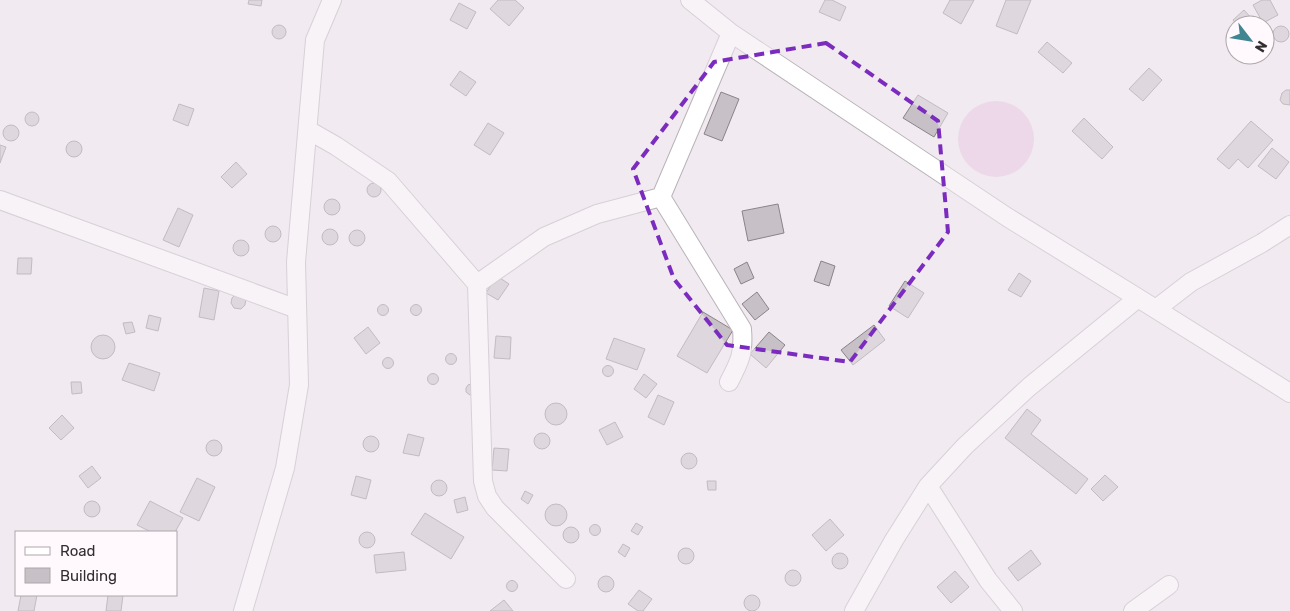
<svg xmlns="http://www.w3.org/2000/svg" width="1290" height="611" viewBox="0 0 1290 611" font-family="Rubik,sans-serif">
<rect width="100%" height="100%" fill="#f1eaf0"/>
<path fill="#e7c4e0" d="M958 139a38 38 0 1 1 76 0a38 38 0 1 1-76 0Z"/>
<path fill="#c7c0c6" stroke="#8a8489" d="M249,0H262L261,6L248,4Z
M498,0H515L524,8L509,26L490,9Z
M825,0H832L846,7L840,21L819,12Z
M950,0H974L961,24L943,13Z
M1006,0H1031L1017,34L996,26Z
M1262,0H1270L1278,15L1263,23L1253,5Z
M459,3L476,12L467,29L450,20Z
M1244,10L1254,21L1250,25H1237L1233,20Z
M272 32a7 7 0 1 1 14 0a7 7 0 1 1-14 0Z
M1273 34a8 8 0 1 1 16 0a8 8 0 1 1-16 0Z
M1047,42L1072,63L1063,73L1038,52Z
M1149,68L1162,80L1143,101L1129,89Z
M460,71L476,82L466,96L450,85Z
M1286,90H1290V105L1283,104L1280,100L1282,93Z
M721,92L739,99L722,141L704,134Z
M918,95L948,113L934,137L903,118Z
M179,104L194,109L188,126L173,120Z
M25 119a7 7 0 1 1 14 0a7 7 0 1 1-14 0Z
M1084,118L1113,147L1102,159L1072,131Z
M1251,121L1273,140L1248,168L1238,159L1229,169L1217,159Z
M488,123L504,133L490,155L474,145Z
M3 133a8 8 0 1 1 16 0a8 8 0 1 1-16 0Z
M66 149a8 8 0 1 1 16 0a8 8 0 1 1-16 0Z
M0,145L6,147L0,163Z
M1272,148L1289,162L1276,179L1258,166Z
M236,162L247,174L232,188L221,177Z
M367 190a7 7 0 1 1 14 0a7 7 0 1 1-14 0Z
M324 207a8 8 0 1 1 16 0a8 8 0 1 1-16 0Z
M778,204L784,233L748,241L742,211Z
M178,208L193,215L179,247L163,240Z
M265 234a8 8 0 1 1 16 0a8 8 0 1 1-16 0Z
M322 237a8 8 0 1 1 16 0a8 8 0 1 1-16 0Z
M349 238a8 8 0 1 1 16 0a8 8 0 1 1-16 0Z
M233 248a8 8 0 1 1 16 0a8 8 0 1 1-16 0Z
M18,258H32L31,274H17Z
M821,261L835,266L829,286L814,281Z
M747,262L754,278L741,284L734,269Z
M1019,273L1031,281L1021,297L1008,290Z
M497,276L509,284L498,300L486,293Z
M905,281L924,293L908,318L889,306Z
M204,288L219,291L214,320L199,317Z
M757,292L769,309L755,320L742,304Z
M236,294L246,298L245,305L241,309L234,308L231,303L232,298Z
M410.5 310a5.5 5.5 0 1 1 11 0a5.5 5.5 0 1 1-11 0Z
M377.5 310a5.5 5.5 0 1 1 11 0a5.5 5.5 0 1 1-11 0Z
M703,312L733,330L707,373L677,356Z
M149,315L161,318L158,331L146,328Z
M132,322L135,332L126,334L123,323Z
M874,325L885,340L853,365L841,350Z
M368,327L380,343L366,354L354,338Z
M769,332L785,345L766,368L750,354Z
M91 347a12 12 0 1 1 24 0a12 12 0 1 1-24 0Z
M496,336L511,337L510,359L494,358Z
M614,338L645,349L637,370L606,359Z
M445.5 359a5.5 5.5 0 1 1 11 0a5.5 5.5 0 1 1-11 0Z
M382.5 363a5.5 5.5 0 1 1 11 0a5.5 5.5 0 1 1-11 0Z
M129,363L160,373L154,391L122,380Z
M602.5 371a5.5 5.5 0 1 1 11 0a5.5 5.5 0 1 1-11 0Z
M427.5 379a5.5 5.5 0 1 1 11 0a5.5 5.5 0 1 1-11 0Z
M644,374L657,384L646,398L634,389Z
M71,382H81L82,393L72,394Z
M471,384L472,395H470L466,392V388L468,385Z
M658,395L674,402L664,425L648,417Z
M545 414a11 11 0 1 1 22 0a11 11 0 1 1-22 0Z
M1027,409L1041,420L1031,434L1088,479L1076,494L1005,438Z
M62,415L74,428L61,440L49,428Z
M615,422L623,437L607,445L599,430Z
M534 441a8 8 0 1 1 16 0a8 8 0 1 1-16 0Z
M408,434L424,438L419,456L403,453Z
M363 444a8 8 0 1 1 16 0a8 8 0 1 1-16 0Z
M206 448a8 8 0 1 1 16 0a8 8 0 1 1-16 0Z
M494,448L509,449L507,471L492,470Z
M681 461a8 8 0 1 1 16 0a8 8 0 1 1-16 0Z
M92,466L101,478L88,488L79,476Z
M1105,475L1118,487L1103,501L1091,489Z
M356,476L371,480L366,499L351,495Z
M197,478L215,487L199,521L180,512Z
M431 488a8 8 0 1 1 16 0a8 8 0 1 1-16 0Z
M707,481H716V490H708Z
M525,491L533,495L528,504L521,499Z
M465,497L468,510L457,513L454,500Z
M150,501L183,518L175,532H151L137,525Z
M84 509a8 8 0 1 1 16 0a8 8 0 1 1-16 0Z
M545 515a11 11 0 1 1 22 0a11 11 0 1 1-22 0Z
M425,513L464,537L451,559L411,534Z
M830,519L844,535L826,551L812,535Z
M636,523L643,527L638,535L631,531Z
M589.5 530a5.5 5.5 0 1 1 11 0a5.5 5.5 0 1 1-11 0Z
M563 535a8 8 0 1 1 16 0a8 8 0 1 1-16 0Z
M359 540a8 8 0 1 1 16 0a8 8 0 1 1-16 0Z
M623,544L630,548L625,557L618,552Z
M678 556a8 8 0 1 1 16 0a8 8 0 1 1-16 0Z
M1031,550L1041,564L1018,581L1008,568Z
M404,552L406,570L376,573L374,555Z
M832 561a8 8 0 1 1 16 0a8 8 0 1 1-16 0Z
M785 578a8 8 0 1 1 16 0a8 8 0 1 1-16 0Z
M955,571L969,587L951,603L937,587Z
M598 584a8 8 0 1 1 16 0a8 8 0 1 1-16 0Z
M506.5 586a5.5 5.5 0 1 1 11 0a5.5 5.5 0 1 1-11 0Z
M639,590L652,599L643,611H638L628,604Z
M21,595H37L34,611H18Z
M108,595H123L121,611H106Z
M744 603a8 8 0 1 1 16 0a8 8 0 1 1-16 0Z
M504,600L513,611H490Z"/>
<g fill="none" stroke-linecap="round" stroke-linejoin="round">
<g stroke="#b9b3b8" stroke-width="20">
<path id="minor" d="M690,0L731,33L1007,217L1138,298L1290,393
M308,130L336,146L388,181L477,284L544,237L597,214L661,197L731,33
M661,197L742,329C744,353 740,361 729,382
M0,200L297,309
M477,284L483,481L487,496L495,508L566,579
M1156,309L1191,282L1262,243L1290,225
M928,486L988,580L1013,611
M243,611L285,468L299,385L296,262L315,40L332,0
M854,611L894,540L928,486L965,446L1029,387L1138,298
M1133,611L1169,585"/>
</g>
<use href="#minor" stroke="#fff" stroke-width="18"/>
</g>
<path d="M0 0H1290V611H0ZM826,43L938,121L948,232L850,362L727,345L674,279L633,169L714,62Z" fill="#f1eaf0" fill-opacity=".55" fill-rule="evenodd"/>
<path fill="none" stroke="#7b2cbf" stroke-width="4" stroke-dasharray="10 6" stroke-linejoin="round" d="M826,43L938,121L948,232L850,362L727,345L674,279L633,169L714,62Z"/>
<rect x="15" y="531" width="162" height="65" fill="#fff8fd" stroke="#ada7ab"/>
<rect x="25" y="547" width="25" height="8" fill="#ffffff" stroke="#ada7ab"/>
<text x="60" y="556" font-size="15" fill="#312e30">Road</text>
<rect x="25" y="568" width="25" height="15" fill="#c7c0c6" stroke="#ada7ab"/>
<text x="60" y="581" font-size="15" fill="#312e30">Building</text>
<g transform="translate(1250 40) rotate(121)"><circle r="24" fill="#fff8fd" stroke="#ada7ab"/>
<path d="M0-4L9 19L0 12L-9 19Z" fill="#408592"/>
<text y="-8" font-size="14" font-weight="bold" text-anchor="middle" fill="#312e30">N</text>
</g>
</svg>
